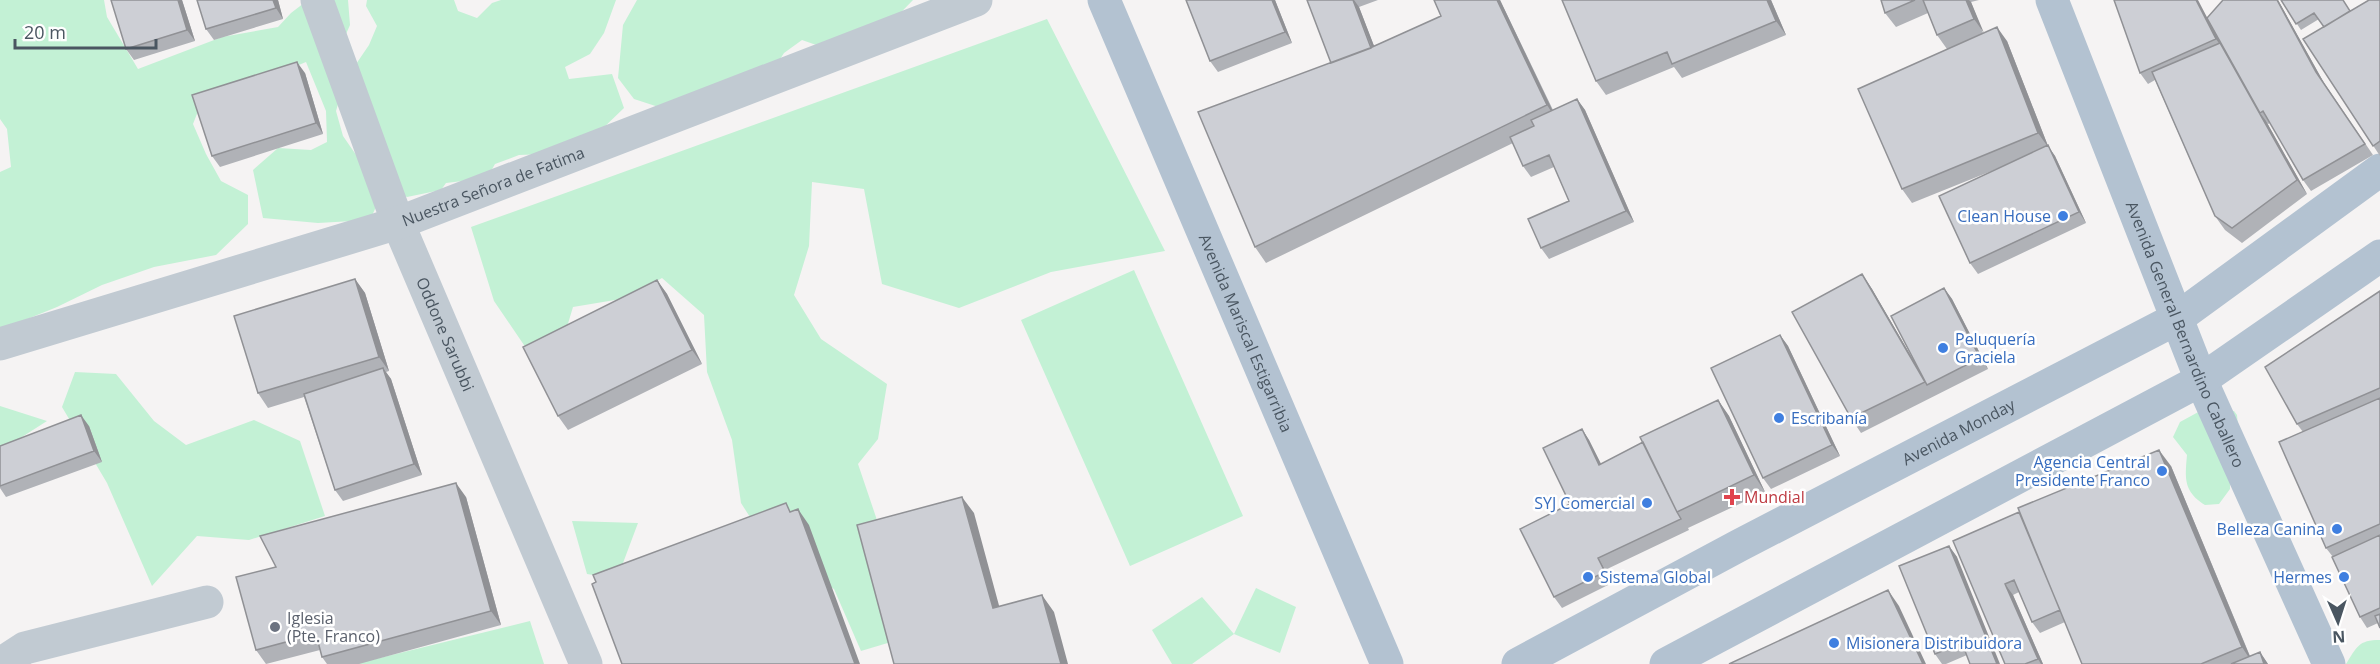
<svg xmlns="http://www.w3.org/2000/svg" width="2380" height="664" viewBox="0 0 2380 664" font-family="'Open Sans',sans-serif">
<rect width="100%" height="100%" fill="#f5f3f3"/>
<path fill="#c3f1d5" d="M0,0H104L107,17L138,69L222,37L278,27L291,13L308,0H348L350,25L336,57L345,80L336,111L343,136L361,162L352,70L369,45L377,26L366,6L367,0H454L458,11L477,18L492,3L501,0H616L604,33L590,54L565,67L569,79L612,74L624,108L598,133L545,154L519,155L495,164L487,178L446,183L441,190L407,197L385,187L370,220L318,223L263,218L253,170L278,148L311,150L327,142L326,111L306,62L200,106L193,124L206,154L221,181L248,195V224L216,255L154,267L102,285L57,307L0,330V172L11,167L7,129L0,119Z
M637,0H913L874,40L839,53L802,40L784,53L775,67L680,114L634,99L618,78L623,25Z
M1047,19L1165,251L1051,272L959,308L882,284L864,189L812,182L809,246L794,295L821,339L887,384L878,439L858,464L879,526L921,633L861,651L834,589L771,550L741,503L732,440L707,372L704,315L662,278L627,298L573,307L560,350L526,348L494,301L471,227Z
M1134,270L1243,516L1130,566L1021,320Z
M75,372L116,374L154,421L186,445L254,420L300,441L325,516L249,540L197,536L152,586L107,483L62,407Z
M0,406L47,421L0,451Z
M2202,410L2234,411L2237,415L2239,438L2230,477V489L2219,504L2205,505C2183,491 2185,478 2187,455L2173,437L2180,422Z
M572,521L638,523L617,579L587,574Z
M1256,588L1296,607L1280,653L1234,634L1192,664H1172L1152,630L1202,597L1234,634Z
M530,621L544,664H355Z
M2380,640V664H2346C2357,647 2358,640 2380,640Z"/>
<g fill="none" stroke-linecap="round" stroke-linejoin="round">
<g stroke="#c1cad2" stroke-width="33">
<path id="s1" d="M317,0L398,223L586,664"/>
<path id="s2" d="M0,344L398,223L976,0"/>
<path d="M0,664L25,648L207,602"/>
</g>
<g stroke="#b3c2d1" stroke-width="33">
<path id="s3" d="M1104,0L1387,664"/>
<path id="s4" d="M2052,0L2201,380L2329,664"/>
<path id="s5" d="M1518,664L1740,545L2176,319L2380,170"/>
<path d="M1666,664L2201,380L2380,256"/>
</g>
</g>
<path fill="#b0b2b7" d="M111,0H182L195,41L134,60L126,49Z
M278,0L283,19L214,40L206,29Z
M1186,0H1275L1292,43L1218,72L1210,61Z
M1307,0H1378L1359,7L1374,46L1441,16L1434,0H1500L1553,110L1577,99L1585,110L1634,222L1549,259L1541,248L1569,201L1554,167L1531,177L1523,166L1513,143L1266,263L1255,247L1331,63Z
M1771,0L1786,35L1682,78L1674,67L1606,95L1596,81Z
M1881,0H1979L1971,2L1983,33L2007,41L2048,146L2055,156L2086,223L1978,274L1970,263L2004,166L1912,203L1902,189L1947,49L1937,35L1928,13L1896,27L1885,13Z
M2223,0H2278L2324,83L2373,155L2311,191L2303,180L2270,123L2268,124L2266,121L2307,194L2242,243L2225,230L2215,216L2155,80L2148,84L2140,73L2208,18Z
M2281,0H2343L2350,11L2380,0V156L2303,39L2324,27L2319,19L2301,30Z
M305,73L323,134L220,167L212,156Z
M1862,274L1872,289L1916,365L1944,288L1952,299L1988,369L1861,433L1851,418Z
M355,279L365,293L389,371L386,372L391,379L422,475L343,501L335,490L304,397L268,408L258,393Z
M657,280L667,294L702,364L568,430L558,416Z
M2380,291V628L2378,623L2367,628L2360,617L2333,557L2326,548L2303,432L2297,424Z
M1780,335L1788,346L1840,456L1771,489L1763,478Z
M1718,400L1729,416L1765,492L1688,528L1689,530L1605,570L1612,583L1562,608L1554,597L1582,429L1589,440L1601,464L1643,442Z
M89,426L102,462L6,497L0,488V446Z
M2171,466L2250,656L2260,652L2268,664H2082L2065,622L2040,633L2032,622L2019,592L2013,595L2043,664H2005L1953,541L2019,512L2021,516Z
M466,497L501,625L359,664H327L322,657L320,650L266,664L256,650L276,567Z
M1949,546L1957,557L1967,655L1946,664H1942L1935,654Z"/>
<path fill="#909195" d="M178,0H182L195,41L187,30Z
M273,0H278L283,19L276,8Z
M1272,0H1275L1292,43L1285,32Z
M1353,0H1354L1359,7L1381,64L1374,53Z
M1497,0H1500L1501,2L1558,122L1547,105Z
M1767,0H1771L1786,35L1776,21Z
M1966,0H1969L1971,2L1984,33L1974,19Z
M2196,0H2198L2222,46L2230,57L2260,113L2266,121L2307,194L2297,180L2223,49L2216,39Z
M2277,0H2278L2324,83L2373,155L2316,72Z
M1997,27L2007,41L2048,146L2055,156L2086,223L2079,212L2048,147L2038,133Z
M297,62L305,73L323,134L316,123Z
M1577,99L1585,110L1634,222L1626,211Z
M1862,274L1872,289L1928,385H1927L1925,382Z
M355,279L365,293L389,371L379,357Z
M657,280L667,294L702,364L692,350Z
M1944,288L1952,299L1988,369L1980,358Z
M1780,335L1788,346L1840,456L1832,445Z
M383,368L391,379L422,475L414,464Z
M1718,400L1729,416L1765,492L1754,475Z
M81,415L89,426L102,462L94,451Z
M1582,429L1589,440L1607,476L1599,465Z
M2159,450L2171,466L2253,664L2242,647Z
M456,483L466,497L501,625L491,611Z
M962,497L974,513L1004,624L993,608Z
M798,509L809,525L860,664H855Z
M1949,546L1957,557L2000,664H1997Z
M1598,558L1605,570L1612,583L1605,572Z
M2005,584L2013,595L2043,664H2041L2038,659Z
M1888,590L1899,606L1926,664H1923Z
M1042,595L1054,612L1068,664H1061Z
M2260,652L2268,664H2264Z"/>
<path fill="#cdcfd5" stroke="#909195" stroke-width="1.5" d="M111,0H178L187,30L126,49Z
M197,0H273L276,8L206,29Z
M1186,0H1272L1285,32L1210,61Z
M1307,0H1353L1371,48L1331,63Z
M1434,0H1497L1547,105L1255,247L1198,112L1370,48L1441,16Z
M1562,0H1767L1776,21L1672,64L1667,52L1596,81Z
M1881,0H1915L1885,13Z
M1923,0H1966L1974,19L1937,35Z
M2114,0H2196L2216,39L2140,73Z
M2223,0H2277L2316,72L2365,144L2303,180L2263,111L2260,113L2207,18Z
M2281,0H2343L2350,11L2324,27L2314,13L2296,24Z
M2369,0H2380V141L2373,146L2303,39Z
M1997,27L2038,133L1902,189L1858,89Z
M2220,43L2297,180L2232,228L2215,216L2152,72Z
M297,62L316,123L212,156L192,95Z
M1577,99L1626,211L1541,248L1528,219L1569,201L1549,155L1523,166L1510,137L1534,126L1531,120Z
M2048,145L2079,212L1970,263L1939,196Z
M1862,274L1925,382L1851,418L1792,312Z
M355,279L379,357L258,393L234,316Z
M657,280L692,350L558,416L523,347Z
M1944,288L1980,358L1927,385L1891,316Z
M2380,291V388L2297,424L2265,367Z
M1780,335L1832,445L1763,478L1711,368Z
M383,368L414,464L335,490L304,394Z
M2380,398V524L2326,548L2279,442Z
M1718,400L1754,475L1677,512L1640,437Z
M81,415L94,451L0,486V446Z
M1582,429L1599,465L1643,442L1677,512L1681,519L1598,558L1605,572L1554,597L1520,529L1570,504L1543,448Z
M2159,450L2242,647L2201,664H2082L2018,508Z
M456,483L491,611L322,657L316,634L256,650L236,577L276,567L260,536Z
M962,497L993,608L1042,595L1061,664H894L857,525Z
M786,503L790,512L798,509L855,664H622L592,584L596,582L593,575Z
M2019,512L2060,610L2032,622L2014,580L2005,584L2038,659L2025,664H2005L1953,541Z
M2380,535V608L2360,617L2332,557Z
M1949,546L1997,664H1970L1962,643L1935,654L1899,566Z
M1888,590L1923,664H1729Z
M2380,614V628L2375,616Z
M2260,652L2264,664H2231Z"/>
<g fill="#3f7fe0" stroke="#fff" stroke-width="2">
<circle cx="2063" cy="216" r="6"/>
<circle cx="1943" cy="348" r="6"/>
<circle cx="1779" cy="418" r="6"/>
<circle cx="2162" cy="471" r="6"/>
<circle cx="1647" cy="503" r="6"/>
<circle cx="2337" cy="529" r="6"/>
<circle cx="1588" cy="577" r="6"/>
<circle cx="2344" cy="577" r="6"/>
<circle cx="1834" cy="643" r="6"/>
</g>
<path fill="#e0444e" stroke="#fff" stroke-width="2" d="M1729 488h6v6h6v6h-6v6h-6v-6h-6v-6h6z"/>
<circle fill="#6b7280" stroke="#fff" stroke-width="2" cx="275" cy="627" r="6"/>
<g text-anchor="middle" stroke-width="5" stroke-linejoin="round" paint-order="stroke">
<g font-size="16" fill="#4a5661" stroke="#fff">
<text dy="6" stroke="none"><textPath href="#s2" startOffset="518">Nuestra Señora de Fatima</textPath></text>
<text dy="6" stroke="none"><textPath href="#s3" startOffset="362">Avenida Mariscal Estigarribia</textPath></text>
<text dy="6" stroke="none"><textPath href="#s1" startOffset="358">Oddone Sarubbi</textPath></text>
<text dy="6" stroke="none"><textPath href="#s4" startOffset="360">Avenida General Bernardino Caballero</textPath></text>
<text dy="6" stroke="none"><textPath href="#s5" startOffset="498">Avenida Monday</textPath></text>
</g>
<g font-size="16" fill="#366cbe" stroke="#fff" text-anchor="end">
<text x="2051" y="222">Clean House</text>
<text x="1955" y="345" text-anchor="start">Peluquería<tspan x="1955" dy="18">Graciela</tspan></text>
<text x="1791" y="424" text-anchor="start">Escribanía</text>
<text x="2150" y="468">Agencia Central<tspan x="2150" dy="18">Presidente Franco</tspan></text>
<text x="1635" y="509">SYJ Comercial</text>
<text x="2325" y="535">Belleza Canina</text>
<text x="1600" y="583" text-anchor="start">Sistema Global</text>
<text x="2332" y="583">Hermes</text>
<text x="1846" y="649" text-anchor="start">Misionera Distribuidora</text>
</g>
<g font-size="16" fill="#be3a42" stroke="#fff" text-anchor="start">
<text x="1744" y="503">Mundial</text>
</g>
<g font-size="16" fill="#5b616d" stroke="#fff" text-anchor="start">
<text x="287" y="624">Iglesia<tspan x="287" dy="18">(Pte. Franco)</tspan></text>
</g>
</g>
<g transform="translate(2338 622) rotate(177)" stroke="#ffffff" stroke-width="4.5" paint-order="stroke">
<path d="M0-4.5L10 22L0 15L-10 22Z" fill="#4a5661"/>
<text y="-9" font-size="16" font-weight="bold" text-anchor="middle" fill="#4a5661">N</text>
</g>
<path d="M15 39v9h141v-9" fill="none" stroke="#4a5661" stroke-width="3"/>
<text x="24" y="39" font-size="18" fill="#4a5661" stroke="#ffffff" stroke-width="4.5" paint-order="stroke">20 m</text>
</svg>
